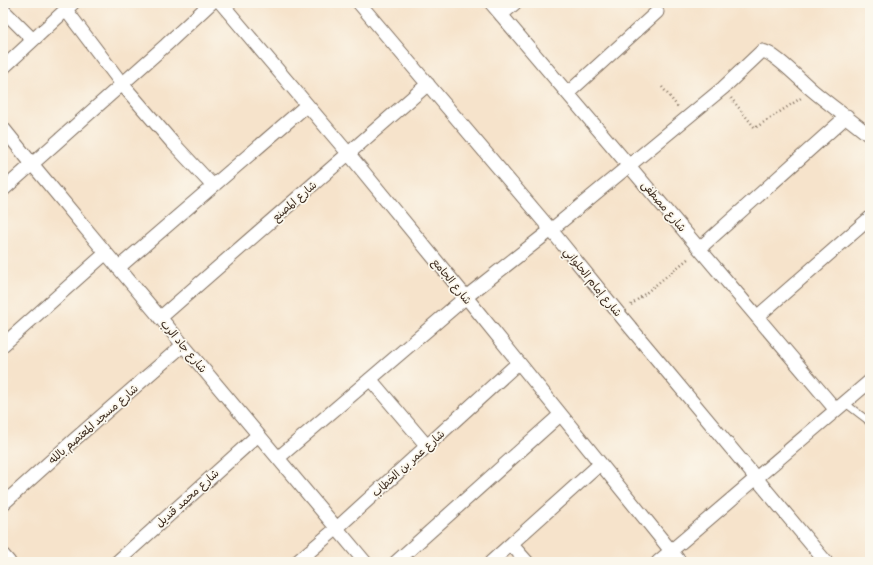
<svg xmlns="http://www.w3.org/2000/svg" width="873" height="565" viewBox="0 0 873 565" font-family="Sriracha,'Playpen Sans Arabic',sans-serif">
<rect width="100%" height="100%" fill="#fbf7ec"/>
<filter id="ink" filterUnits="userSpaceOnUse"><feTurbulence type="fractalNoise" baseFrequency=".025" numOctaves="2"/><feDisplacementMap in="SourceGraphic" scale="8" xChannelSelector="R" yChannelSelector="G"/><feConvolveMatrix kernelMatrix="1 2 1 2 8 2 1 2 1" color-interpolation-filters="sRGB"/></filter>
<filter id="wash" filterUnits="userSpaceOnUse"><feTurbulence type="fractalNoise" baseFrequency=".012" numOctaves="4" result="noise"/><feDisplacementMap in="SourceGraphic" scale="16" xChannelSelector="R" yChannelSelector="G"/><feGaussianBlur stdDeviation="0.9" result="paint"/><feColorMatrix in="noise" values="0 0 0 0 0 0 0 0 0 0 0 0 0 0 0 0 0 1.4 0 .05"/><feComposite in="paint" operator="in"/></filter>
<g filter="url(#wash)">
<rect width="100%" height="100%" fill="#f6e3cb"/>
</g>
<g filter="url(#ink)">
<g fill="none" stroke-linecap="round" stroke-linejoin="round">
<g stroke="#7c6b5b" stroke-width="8">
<path id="lane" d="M845,403L866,419L870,424"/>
</g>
<g stroke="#7c6b5b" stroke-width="15">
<path id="street" d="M221,3L348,153L466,297L680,562
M359,3L551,230L620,315L826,562
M491,3L836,410
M3,10L33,40
M66,10L122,84L172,142L213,186
M501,15L515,3
M3,68L73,3
M568,93L657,12
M3,128L32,164L106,253L365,562
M3,190L166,45L211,3
M700,248L847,116
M118,268L307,105
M757,317L870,218
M160,318L428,84
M3,345L106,253
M370,379L427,446
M278,458L466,297L551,230L723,88L762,51C774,52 801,81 812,90C831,106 851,120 870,136
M3,504L74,440L183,345
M511,544L527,562
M3,555L9,562
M117,562L258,435
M297,562L337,528L518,363
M396,562L560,415
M491,562L600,464
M658,562L870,381"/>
</g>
<path stroke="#7c6b5b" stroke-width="2.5" stroke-dasharray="1 3" stroke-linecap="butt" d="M662,87L678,107
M731,98L755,128L801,98
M631,305L689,258"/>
<use href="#lane" stroke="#fff" stroke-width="6"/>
<use href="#street" stroke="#fff" stroke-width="13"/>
</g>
</g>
<g text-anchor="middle" stroke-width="3.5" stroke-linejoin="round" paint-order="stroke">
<g font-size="11" fill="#3b2a1e" stroke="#fbf7ec">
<text transform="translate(294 201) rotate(-41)" y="4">شارع المصنع</text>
<text transform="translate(664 206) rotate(50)" y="4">شارع مصطفى</text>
<text transform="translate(452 281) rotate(51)" y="4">شارع الجامع</text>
<text transform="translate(593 282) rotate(51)" y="4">شارع إمام الحلواني</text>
<text transform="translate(184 346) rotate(50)" y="4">شارع جاد الرب</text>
<text transform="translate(93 424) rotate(-41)" y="4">شارع مسجد المعتصم بالله</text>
<text transform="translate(408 463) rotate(-42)" y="4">شارع عمر بن الخطاب</text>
<text transform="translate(187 498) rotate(-42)" y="4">شارع محمد قنديل</text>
</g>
</g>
<rect width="873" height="565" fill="none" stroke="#fbf7ec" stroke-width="16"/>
</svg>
